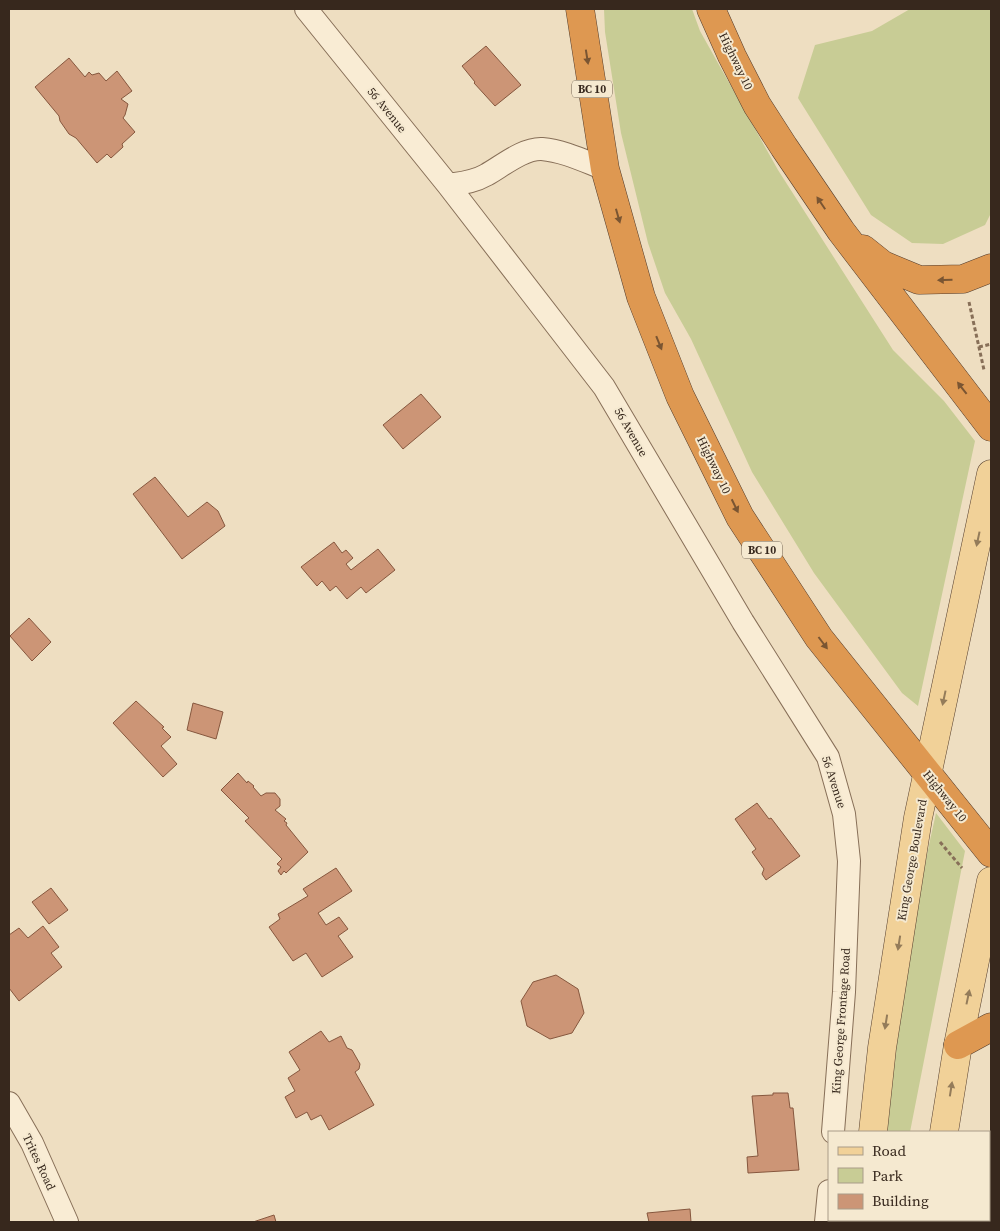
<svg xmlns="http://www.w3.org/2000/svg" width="1000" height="1231" viewBox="0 0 1000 1231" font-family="'Source Serif 4',serif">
<rect width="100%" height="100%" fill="#eedec1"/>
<path fill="#c8cc95" d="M604,9H692L700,31L778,170L893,350L944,401L975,441L918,706L902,693L814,573L752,472L691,339L665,293L648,243L621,133L605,32Z
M910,9H991V213L985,225L943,244L912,243L871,215L798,98L815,45L872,31Z
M936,813L965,851L910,1132H886C897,1025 912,918 936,813Z"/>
<path fill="#cc9576" stroke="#86573e" d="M486,46L521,85L495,106L474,83L475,82L462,66Z
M69,58L85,77L89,72L92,75L99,73L106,81L117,71L132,91L121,99L128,104L125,115L123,118L135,132L122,144L123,147L111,158L107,154L97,163L76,138L69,134L60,121L59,116L35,87Z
M421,394L441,417L403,449L383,425Z
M155,477L188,517L207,502L218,511L225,526L182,559L133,494Z
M334,542L342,553L346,550L353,558L346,564L351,570L378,549L395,570L366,593L361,587L347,599L336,586L330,591L322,581L317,586L301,567Z
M29,618L51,642L32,661L10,636Z
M136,701L164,727L162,728L171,737L161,746L177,764L163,777L113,723Z
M193,703L223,712L216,739L187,730Z
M238,773L247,783L248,781L254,786L253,787L261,796L266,793H275L280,799V806L275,810L286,819L284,821L287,823L286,825L308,852L286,873L284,871L281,875L278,871L281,867L277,864L282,859L245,821L249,818L221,790Z
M757,803L769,819L771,818L800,856L766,880L762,874L764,869L752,852L756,849L735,819Z
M336,868L352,891L318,913L326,925L339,917L348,929L338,936L353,957L322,977L306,953L293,961L269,927L280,919L278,914L308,896L303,889Z
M51,888L68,910L49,924L32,902Z
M43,926L59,947L51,953L62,967L19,1001L9,988V935L19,928L28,938Z
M556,975L578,989L584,1013L572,1033L550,1039L527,1026L521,1001L533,982Z
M321,1031L329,1042L341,1036L347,1048L352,1050L360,1064L359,1069L355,1072L374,1105L329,1130L321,1115L311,1120L307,1112L296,1118L285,1097L295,1091L288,1078L300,1070L289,1052Z
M773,1093H788L790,1108H793L799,1170L748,1173L747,1157L758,1156L752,1096L773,1095Z
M690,1209L691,1222H649L647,1213Z
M274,1215L276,1222H253Z"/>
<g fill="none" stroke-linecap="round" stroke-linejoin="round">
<g stroke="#876f58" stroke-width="24">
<path id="street" d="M306,9L448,185L604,387L743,622L828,757L844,814L849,861L844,992L833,1132
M448,185C461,183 474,182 486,175C501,167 523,148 542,149C564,151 584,161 605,169
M9,1103L32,1143L67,1222
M826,1222L829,1191"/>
</g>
<g stroke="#543d2d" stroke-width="29">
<path id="primary" d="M873,1132L882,1048L918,818L991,474
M944,1132L958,1045L991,881
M864,1222V1220
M930,1222L931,1220"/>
</g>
<g stroke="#543d2d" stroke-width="29">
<path id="highway" d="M580,9L605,169L641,297L680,396L740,517L819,638L991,853
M711,9L732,56L757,105L784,147L841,231L991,427
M863,249L883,265L919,280L963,279L991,268
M958,1045L991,1027"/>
</g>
<path stroke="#876f58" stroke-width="3" stroke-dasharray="4 2.5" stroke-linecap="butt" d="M969,302L984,370
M979,347L991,344
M940,842L962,868"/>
<use href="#street" stroke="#f9ecd4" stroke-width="22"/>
<use href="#primary" stroke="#f1d198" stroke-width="28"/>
<use href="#highway" stroke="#de9851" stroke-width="28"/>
</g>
<defs><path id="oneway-solid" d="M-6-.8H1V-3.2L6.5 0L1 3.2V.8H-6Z" transform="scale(1.25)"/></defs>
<g fill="#7a5532">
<use href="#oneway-solid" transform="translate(587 57) rotate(81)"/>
<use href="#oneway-solid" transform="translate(821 203) rotate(-124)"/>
<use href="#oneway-solid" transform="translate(618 216) rotate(74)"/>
<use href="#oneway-solid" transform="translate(945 280) rotate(179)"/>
<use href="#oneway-solid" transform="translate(659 343) rotate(68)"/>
<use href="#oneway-solid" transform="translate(962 388) rotate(-128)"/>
<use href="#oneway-solid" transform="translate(735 506) rotate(64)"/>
<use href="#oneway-solid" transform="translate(823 643) rotate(53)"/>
</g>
<g fill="#947c5a">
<use href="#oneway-solid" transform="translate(978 539) rotate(102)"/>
<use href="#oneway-solid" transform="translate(944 698) rotate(102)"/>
<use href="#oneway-solid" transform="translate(899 943) rotate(99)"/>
<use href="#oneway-solid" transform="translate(968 997) rotate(-78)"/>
<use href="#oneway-solid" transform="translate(886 1022) rotate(99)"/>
<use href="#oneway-solid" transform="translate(951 1089) rotate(-81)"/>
</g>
<g text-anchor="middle" stroke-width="4" stroke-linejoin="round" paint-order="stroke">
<g fill="#f5e9d0" stroke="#706253" stroke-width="1">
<rect x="572" y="80.5" width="40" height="17" rx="4"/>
<rect x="742" y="541.5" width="40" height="17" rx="4"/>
</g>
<g font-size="11" font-weight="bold" fill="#37281d">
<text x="592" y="93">BC 10</text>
<text x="762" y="554">BC 10</text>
</g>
<g font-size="12" fill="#37281d" stroke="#f5e9d0">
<text transform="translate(736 61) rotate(64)" y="4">Highway 10</text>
<text transform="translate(387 110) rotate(51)" y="4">56 Avenue</text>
<text transform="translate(631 432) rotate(60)" y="4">56 Avenue</text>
<text transform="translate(714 465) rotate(64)" y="4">Highway 10</text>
<text transform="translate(834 782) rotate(72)" y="4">56 Avenue</text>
<text transform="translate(945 796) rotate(51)" y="4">Highway 10</text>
<text transform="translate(912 860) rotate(-80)" y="4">King George Boulevard</text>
<text transform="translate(841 1021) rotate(-86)" y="4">King George Frontage Road</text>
<text transform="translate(39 1162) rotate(65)" y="4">Trites Road</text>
</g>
</g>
<rect width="1000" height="1231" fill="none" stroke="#37281d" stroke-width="20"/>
<rect x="828" y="1131" width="162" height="90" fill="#f5e9d0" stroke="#a99c88"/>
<rect x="838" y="1147" width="25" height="8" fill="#f1d198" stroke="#a99c88"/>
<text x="872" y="1156" font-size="15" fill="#37281d">Road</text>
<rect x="838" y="1168" width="25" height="15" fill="#c8cc95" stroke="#a99c88"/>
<text x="872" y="1181" font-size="15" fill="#37281d">Park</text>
<rect x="838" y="1194" width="25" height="15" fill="#cc9576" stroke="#a99c88"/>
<text x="872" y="1206" font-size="15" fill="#37281d">Building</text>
</svg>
